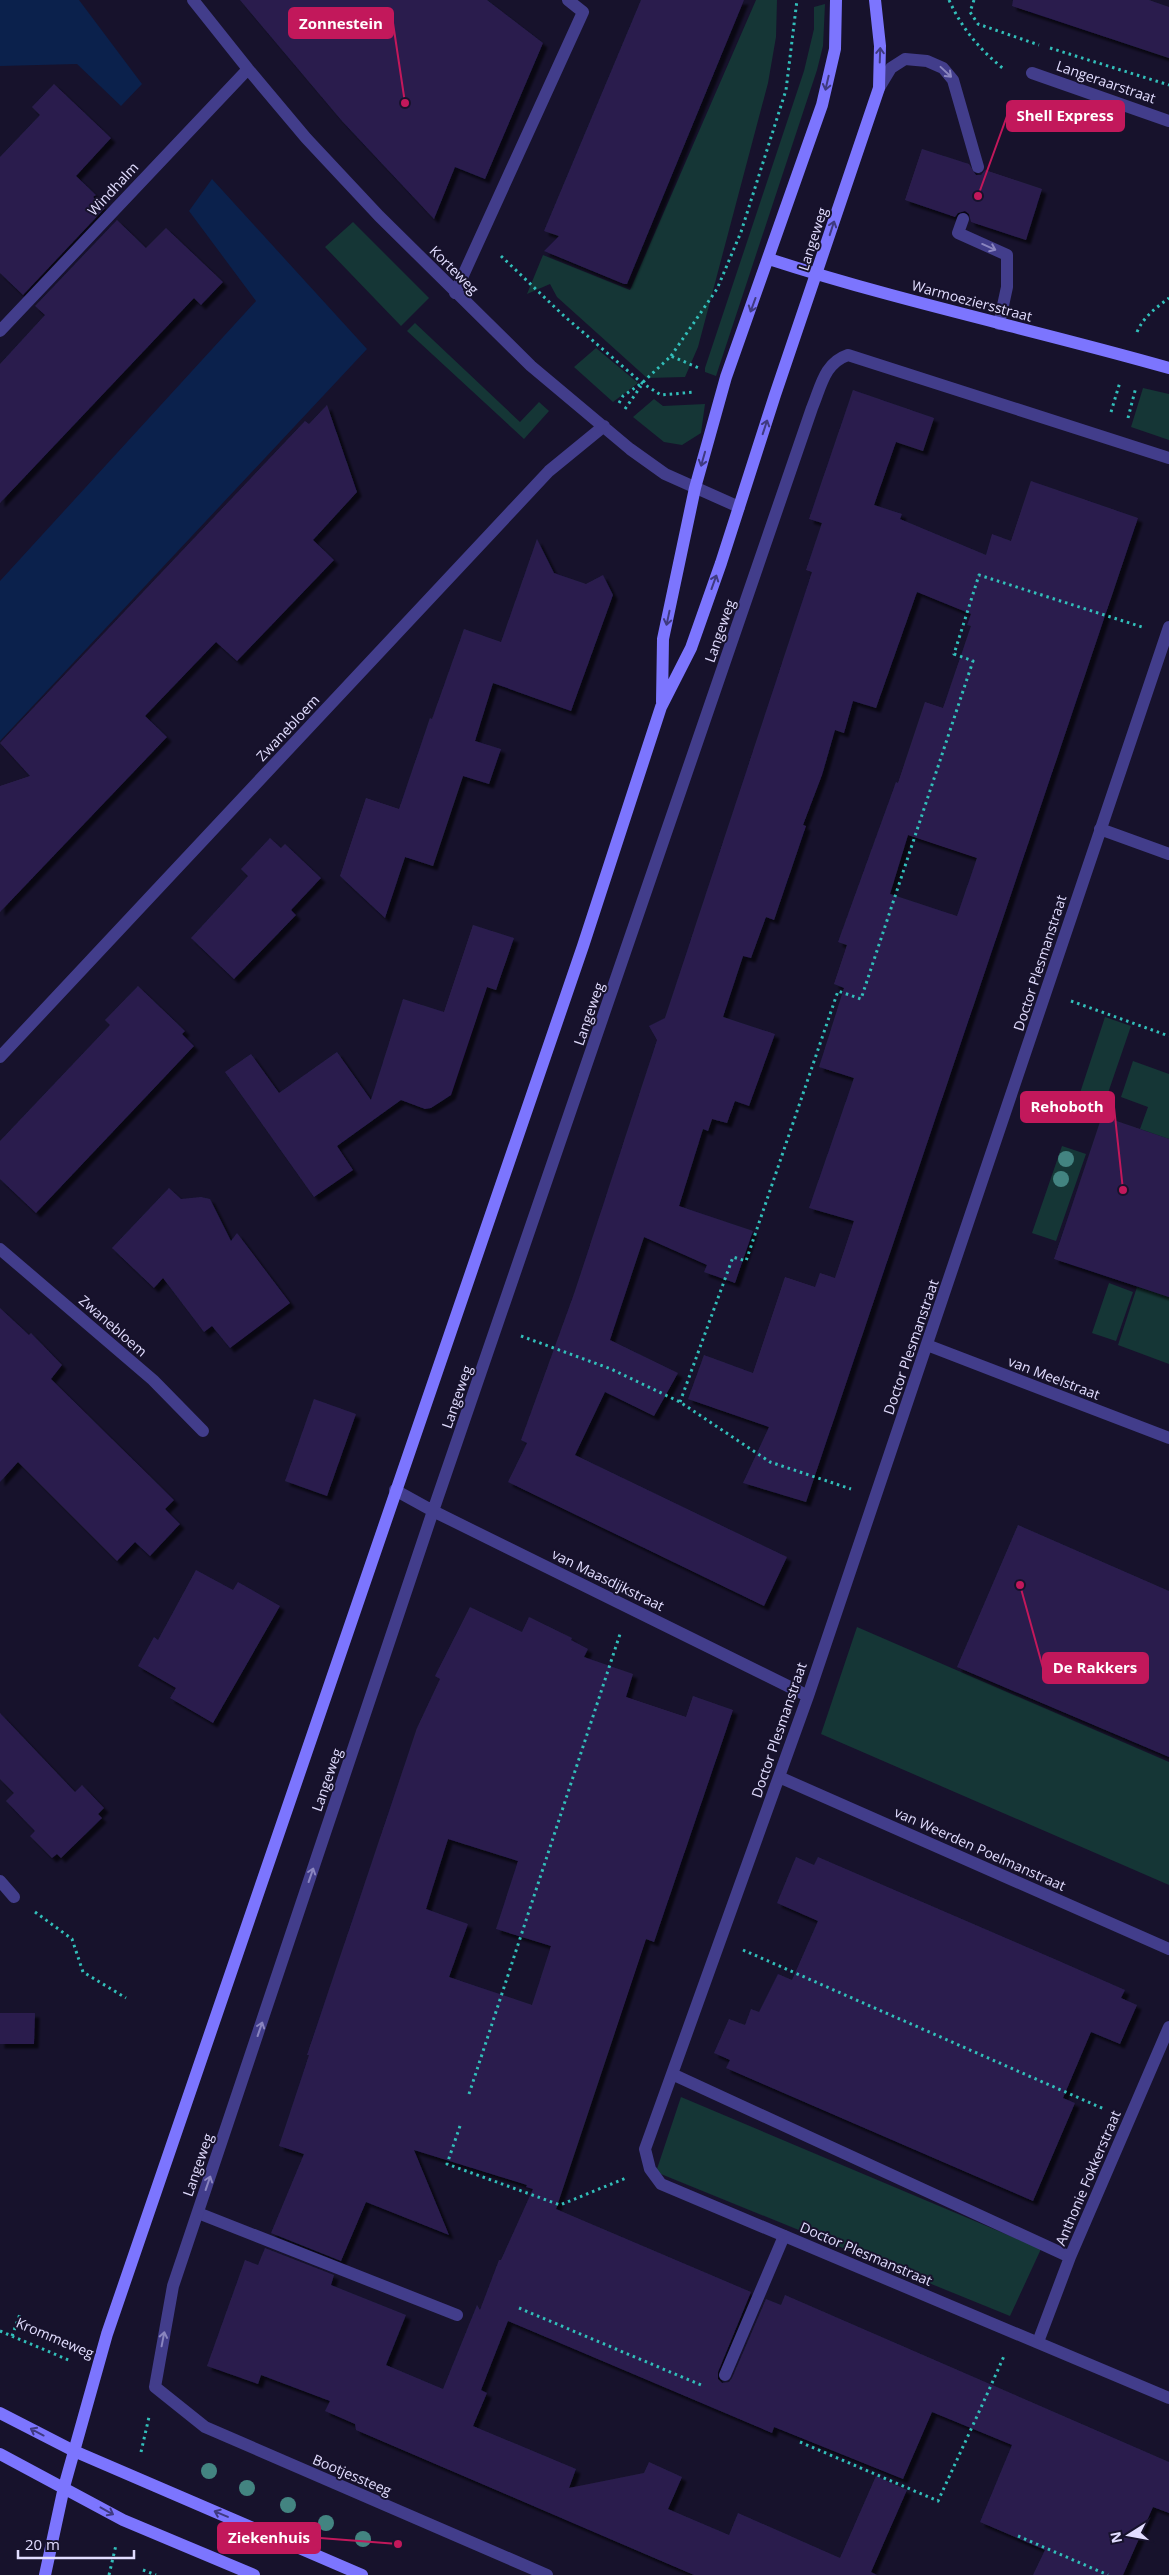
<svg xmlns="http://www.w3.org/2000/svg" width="1169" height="2575" viewBox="0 0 1169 2575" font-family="'Open Sans',sans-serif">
<defs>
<filter id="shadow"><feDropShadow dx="4.5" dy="4.5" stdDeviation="1" flood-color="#0009"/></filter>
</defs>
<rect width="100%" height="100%" fill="#17122c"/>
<path fill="#153636" d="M756,0H777L776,37L768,83L698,347L685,377L647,378L557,297L550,284L527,294L543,255L630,290Z
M825,4L823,46L817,70L716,376L705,372V368L804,71L814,29V7Z
M353,222L429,298L401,326L325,247Z
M415,323L520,422L539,402L549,411L524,439L407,331Z
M596,348L638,383L613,402L574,367Z
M1143,388L1169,394V440L1131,427Z
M654,399L663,406L705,404L701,433L682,445L664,442L633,417Z
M1105,1017L1131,1026L1108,1093L1096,1102L1079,1096Z
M1133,1061L1169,1074V1139L1140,1129L1148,1107L1121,1097Z
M1062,1146L1086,1154L1056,1241L1032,1233Z
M1109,1283L1133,1292L1116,1341L1092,1333Z
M1137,1287L1169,1297V1364L1118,1345Z
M857,1627L1169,1762V1885L821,1734Z
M681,2097L1041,2249L1010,2316L656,2172Z"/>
<path fill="#0b214c" d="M0,0H79L142,84L121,106L77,64L0,66Z
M212,179L367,349L0,741V581L256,301L189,211Z"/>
<path fill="#291e4d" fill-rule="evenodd" filter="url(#shadow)" d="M240,0H487L543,43L485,179L455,167L434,219L342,121Z
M641,0H744L627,284H624L544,251L559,236L544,231Z
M1013,0H1149L1169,7V58L1012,6Z
M54,84L111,138L76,176L96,195L93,197L105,208L23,295L0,273V157L40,115L32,107Z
M922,149L969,164L976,175H981L985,170L1042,189L1026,240L971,222L969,214L965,211L958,213L955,217L905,200Z
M117,220L146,248L166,228L223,282L201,305L194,298L0,503V364L45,315L35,306Z
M853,390L934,418L923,451L896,442L874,505L902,514L900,519L986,555L992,534L1011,541L1031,481L1138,518L806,1502L743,1483L769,1427L688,1399L704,1355L753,1373L785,1277L815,1287L820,1273L835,1278L854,1221L809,1208L854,1078L819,1067L844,988L834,984L847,945L838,942L896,782L898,783L925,702L943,708L971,626L967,625L971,614L917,592L876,708L853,701L844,733L835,730L822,775L803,825L806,826L774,920L766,917L751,958L743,956L723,1017L775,1034L749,1106L735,1101L727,1123L712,1119L708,1131L703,1129L679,1206L753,1231L735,1283L704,1272L707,1265L644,1237L610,1340L678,1373L654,1416L605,1392L575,1455L787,1557L764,1606L508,1482L527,1443L521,1440L575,1291L657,1040L649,1026L665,1018L812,572L806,570L822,523L809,519ZM908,835L977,858L957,916L890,894Z
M327,405L357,492L313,540L334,560L237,661L216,642L145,716L167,737L0,912V786L30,776L0,743L305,421L309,424Z
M537,539L554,573L586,584L603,575L613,595L571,711L493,683L475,741L501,749L489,784L463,776L433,866L405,857L385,918L340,876L366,798L399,809L430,718L432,719L464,629L501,642Z
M270,838L281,848L285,844L321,878L291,910L296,915L234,979L191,938L248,876L241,869Z
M473,925L514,938L496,990L487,987L451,1095L431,1108L425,1109L401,1100L337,1146L353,1170L314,1197L225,1072L251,1054L279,1093L337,1052L371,1100L403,999L444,1012Z
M138,986L185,1031L182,1034L194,1046L36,1213L0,1179V1141L110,1025L105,1020Z
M1102,1116L1169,1139V1297L1054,1259Z
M169,1188L181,1199L201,1197L210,1199L231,1241L237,1233L290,1303L230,1348L212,1326L204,1332L163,1278L154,1288L112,1248Z
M0,1308L29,1335L31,1333L62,1365L51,1379L174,1500L165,1509L180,1524L150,1556L135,1542L117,1561L18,1462L0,1482Z
M314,1399L356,1414L327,1496L285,1481Z
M1018,1525L1169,1591V1757L957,1667Z
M196,1570L233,1590L238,1582L280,1606L213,1723L170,1698L176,1688L138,1666L154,1637L158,1640Z
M470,1607L522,1632L529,1617L572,1638L571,1640L588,1649L584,1657L633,1674L626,1697L686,1717L693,1696L733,1710L654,1942L646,1939L556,2209L751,2292L718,2372V2379L722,2383L729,2382L732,2378L766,2299L781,2305L785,2295L1169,2462V2513L1153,2507L1123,2575H1033L1045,2550L980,2522L1012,2445L932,2412L903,2479L774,2427L772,2433L508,2321L481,2390L487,2393L473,2426L576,2469L569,2488L644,2473L649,2462L682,2477L668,2509L729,2535L738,2513L840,2558L876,2476L907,2490L871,2572L877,2575H694L356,2430L355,2424L325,2411L330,2401L261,2375L258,2384L207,2366L245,2260L258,2265L265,2248L334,2275L331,2285L406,2315L386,2365L443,2389L477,2305L480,2310L499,2260H501L533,2189L526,2187L527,2185L414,2150L449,2235L366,2202L341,2261L271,2233L304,2154L279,2146L309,2055H307L417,1728L440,1679L435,1676ZM448,1839L518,1861L496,1929L551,1946L532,2005L449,1977L468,1924L426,1909Z
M0,1713L75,1792L82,1785L104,1808L98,1814L102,1818L61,1858L57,1854L52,1858L30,1836L35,1831L6,1801L14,1793L0,1779Z
M796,1857L814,1865L818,1857L1059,1961L1125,1990L1121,1998L1137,2005L1120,2044L1091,2032L1063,2098L1075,2103L1033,2201L726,2068L730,2060L714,2053L729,2019L745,2025L751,2009L759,2012L778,1974L792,1980L818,1921L777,1903Z
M0,2013H35L34,2044H0Z"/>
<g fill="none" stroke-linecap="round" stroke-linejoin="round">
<path stroke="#32bfba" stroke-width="3" stroke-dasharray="2.5 4" stroke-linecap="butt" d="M949,0C962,29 980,50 1005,70
M974,0L970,12L978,24L1039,45
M1050,48L1169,85
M501,256L563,315L642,383L661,395L695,392
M1137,332C1144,316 1156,308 1169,298
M671,356L717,289L741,232L786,90L797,0
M619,403L623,396L642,383L671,356L701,369
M625,409L641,386
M1111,412L1120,382
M1128,418L1136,387
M1071,1001L1169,1036
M521,1336L611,1369L680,1402L770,1462L851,1489
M680,1402L733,1257L746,1261L838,991L861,999L973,661L954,654L979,575L1142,627
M35,1912L72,1939L83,1972L126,1998
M743,1950L1104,2109
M469,2094L620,1634
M460,2126L447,2164L560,2205L626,2178
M519,2308L701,2385
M0,2331L71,2361
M12,2336L20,2314
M800,2442L938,2501C960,2453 983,2404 1004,2356
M141,2452L149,2417
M1018,2536L1108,2575
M143,2570L156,2575
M109,2575L116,2545"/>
<path stroke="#423d8b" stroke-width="12" d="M879,88L891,68L905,59L927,61L943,68L953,80L978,167
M963,219L958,233L1007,255V287L999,324
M198,2213L457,2315
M725,2375L784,2236"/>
<path stroke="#423d8b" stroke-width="12" d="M193,0L248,69L306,138L379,216L531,366L630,449L665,474L739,507
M1032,73L1169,121
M455,293L583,12L568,0
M0,331L248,69
M1169,627L808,1696L645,2149L650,2169L661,2184L1169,2398
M1100,829L1169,854
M0,1057L549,471L604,426
M0,1249L153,1380L203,1431
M927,1345L1169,1438
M395,1490L433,1511L808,1696
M779,1777L1169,1949
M0,1881L14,1897
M672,2074L1070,2257
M1038,2342L1070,2257L1169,2027
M547,2575L205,2427L155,2387L173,2286L433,1511L812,408C821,387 824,363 848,355L1169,458"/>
<path stroke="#7c75fe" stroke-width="12" d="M769,259C901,302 1036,330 1169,368
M662,702L663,639L695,488L726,377L822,105L835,49L836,0
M0,2413L74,2451L362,2575
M0,2454L123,2520L254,2575
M45,2575L64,2487L107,2334L583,946L661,707L691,648L721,563L775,395L879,88L880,46L875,0"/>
</g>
<g fill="#438481">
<circle cx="1066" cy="1159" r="8"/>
<circle cx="1061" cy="1179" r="8"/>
<circle cx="209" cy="2471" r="8"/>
<circle cx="247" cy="2488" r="8"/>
<circle cx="288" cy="2505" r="8"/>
<circle cx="326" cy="2523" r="8"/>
<circle cx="363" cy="2539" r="8"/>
</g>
<defs><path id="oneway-shaft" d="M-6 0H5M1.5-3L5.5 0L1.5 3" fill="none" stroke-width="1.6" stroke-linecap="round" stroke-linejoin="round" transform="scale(1.25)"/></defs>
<g stroke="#3f3a80">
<use href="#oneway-shaft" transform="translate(880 55) rotate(-88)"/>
<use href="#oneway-shaft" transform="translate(827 83) rotate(103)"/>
<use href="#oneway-shaft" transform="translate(832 228) rotate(-72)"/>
<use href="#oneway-shaft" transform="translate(753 305) rotate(110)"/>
<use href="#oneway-shaft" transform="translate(765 427) rotate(-72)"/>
<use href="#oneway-shaft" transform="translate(703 459) rotate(106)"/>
<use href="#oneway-shaft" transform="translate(714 582) rotate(-70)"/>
<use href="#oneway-shaft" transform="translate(668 618) rotate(102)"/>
<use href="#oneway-shaft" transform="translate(37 2432) rotate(-152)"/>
<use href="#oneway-shaft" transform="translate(107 2511) rotate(29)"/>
<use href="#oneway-shaft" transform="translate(221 2514) rotate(-157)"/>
</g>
<g stroke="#8a85bf">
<use href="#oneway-shaft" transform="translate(946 72) rotate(43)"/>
<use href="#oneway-shaft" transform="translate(989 247) rotate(24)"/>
<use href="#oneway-shaft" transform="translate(311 1875) rotate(-71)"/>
<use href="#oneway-shaft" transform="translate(260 2029) rotate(-71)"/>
<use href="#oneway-shaft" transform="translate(208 2183) rotate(-71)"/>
<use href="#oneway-shaft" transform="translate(163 2339) rotate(-79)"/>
</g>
<g text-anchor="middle" stroke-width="4" stroke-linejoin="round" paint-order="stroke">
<g font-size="14" fill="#e2ddff" stroke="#17122c">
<text transform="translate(1106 82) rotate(19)" y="5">Langeraarstraat</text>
<text transform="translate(113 189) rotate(-47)" y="5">Windhalm</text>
<text transform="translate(813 239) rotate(-72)" y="5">Langeweg</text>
<text transform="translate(454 270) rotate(45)" y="5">Korteweg</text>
<text transform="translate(972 301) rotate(15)" y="5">Warmoeziersstraat</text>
<text transform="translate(720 631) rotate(-71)" y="5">Langeweg</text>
<text transform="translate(288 728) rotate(-47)" y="5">Zwanebloem</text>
<text transform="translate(1040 963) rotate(-72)" y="5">Doctor Plesmanstraat</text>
<text transform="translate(589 1014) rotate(-71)" y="5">Langeweg</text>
<text transform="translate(113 1326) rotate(41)" y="5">Zwanebloem</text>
<text transform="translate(911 1347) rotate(-71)" y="5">Doctor Plesmanstraat</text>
<text transform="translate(1054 1378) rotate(21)" y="5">van Meelstraat</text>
<text transform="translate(457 1397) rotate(-71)" y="5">Langeweg</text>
<text transform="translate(608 1580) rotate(26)" y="5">van Maasdijkstraat</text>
<text transform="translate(779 1730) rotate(-71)" y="5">Doctor Plesmanstraat</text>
<text transform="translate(327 1780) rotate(-71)" y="5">Langeweg</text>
<text transform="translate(980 1849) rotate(24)" y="5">van Weerden Poelmanstraat</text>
<text transform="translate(198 2165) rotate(-71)" y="5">Langeweg</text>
<text transform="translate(1088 2178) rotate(-67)" y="5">Anthonie Fokkerstraat</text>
<text transform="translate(866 2254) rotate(23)" y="5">Doctor Plesmanstraat</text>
<text transform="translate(55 2338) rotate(23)" y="5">Krommeweg</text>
<text transform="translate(352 2475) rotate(23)" y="5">Bootjessteeg</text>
</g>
</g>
<path fill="none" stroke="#c2185b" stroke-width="2" d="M405 103L393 23M978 196L1007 116M1123 1190L1114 1107M1020 1585L1043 1668M398 2544L320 2538"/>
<g fill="#c2185b" stroke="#17122c" stroke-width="2">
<circle cx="405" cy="103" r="5"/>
<circle cx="978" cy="196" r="5"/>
<circle cx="1123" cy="1190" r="5"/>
<circle cx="1020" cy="1585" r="5"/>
<circle cx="398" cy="2544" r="5"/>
</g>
<g fill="#c2185b" stroke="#c2185b" stroke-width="2">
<rect x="289" y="8" width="104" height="30" rx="5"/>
<rect x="1007" y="101" width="117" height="30" rx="5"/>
<rect x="1021" y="1092" width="93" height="30" rx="5"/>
<rect x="1043" y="1653" width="105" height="30" rx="5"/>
<rect x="218" y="2523" width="102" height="30" rx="5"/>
</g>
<g font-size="15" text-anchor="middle" font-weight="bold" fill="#fff">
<text x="341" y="29">Zonnestein</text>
<text x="1065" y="121">Shell Express</text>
<text x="1067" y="1112">Rehoboth</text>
<text x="1095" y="1673">De Rakkers</text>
<text x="269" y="2543">Ziekenhuis</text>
</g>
<g transform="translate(1129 2535) rotate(259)" stroke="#17122c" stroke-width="4" paint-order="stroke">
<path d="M0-4L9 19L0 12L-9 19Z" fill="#e2ddff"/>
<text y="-8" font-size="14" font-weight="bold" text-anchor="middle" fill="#e2ddff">N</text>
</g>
<path d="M18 2550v8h116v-8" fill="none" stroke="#e2ddff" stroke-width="2.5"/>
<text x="25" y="2550" font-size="15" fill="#e2ddff" stroke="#17122c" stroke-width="4" paint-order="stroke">20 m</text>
</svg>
